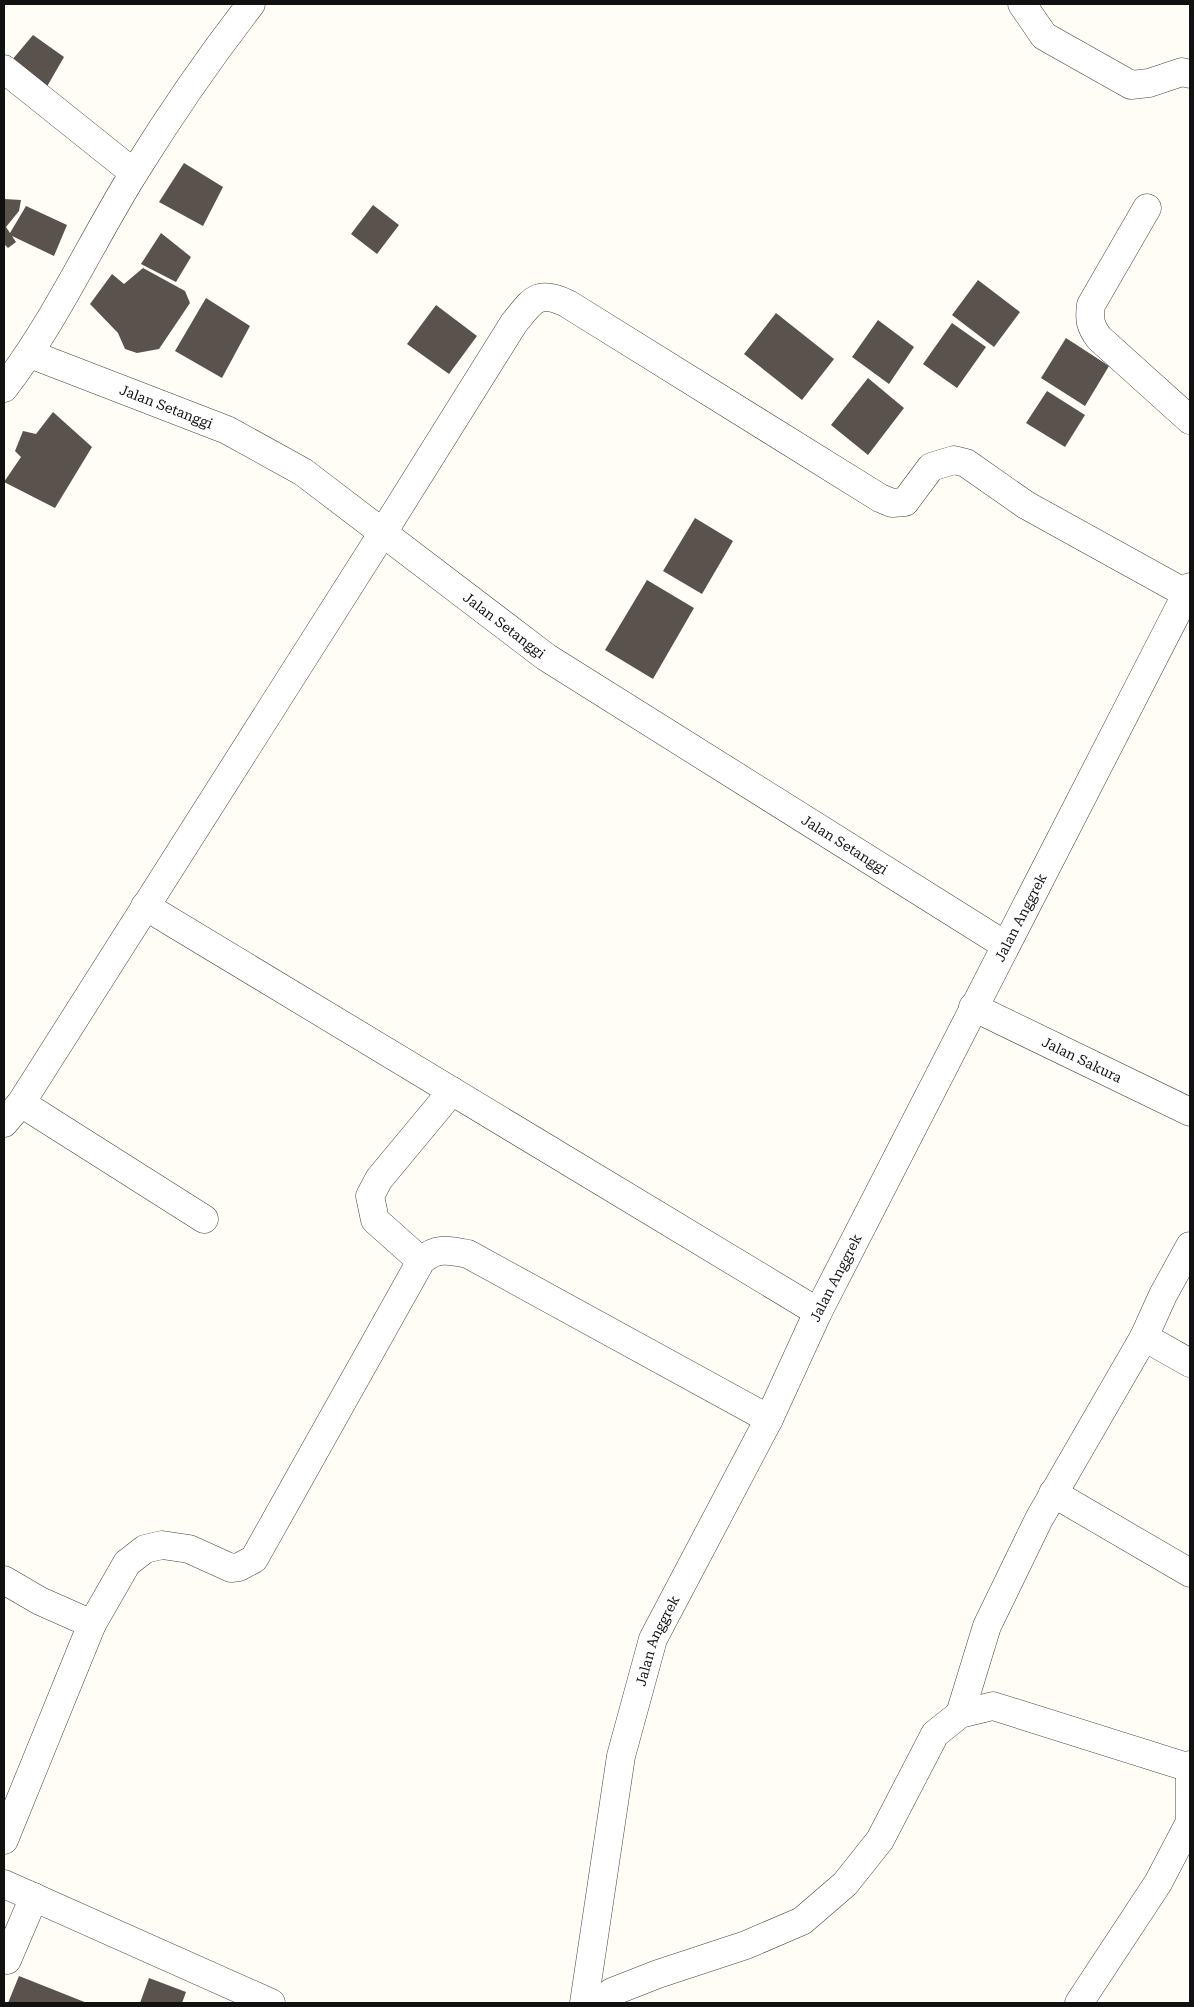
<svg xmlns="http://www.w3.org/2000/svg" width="1194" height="2007" viewBox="0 0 1194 2007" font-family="'Roboto Serif',serif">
<rect width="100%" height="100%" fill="#fffdf5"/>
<path fill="#5a524d" d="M33,35L64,57L45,90L12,60Z
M184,163L223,187L203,226L159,202Z
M4,199L21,200L19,211L6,227L10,233L26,206L67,225L54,256L12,236L16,242L8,248L4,244Z
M373,205L399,225L377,254L351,234Z
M161,233L191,257L176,282L141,264Z
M143,268L185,291L190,303L159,349L137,353L125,349L118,333L90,304L112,274L124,284Z
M978,280L1020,312L994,347L952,315Z
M206,298L250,326L222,378L175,351Z
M436,305L477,336L449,374L407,344Z
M776,313L834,359L802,400L744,354Z
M878,320L914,347L889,384L852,357Z
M952,323L986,347L957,388L923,364Z
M1066,338L1109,366L1085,406L1041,378Z
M868,378L904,408L868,455L831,425Z
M1047,391L1085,415L1065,447L1026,423Z
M53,412L92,447L55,508L4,482L21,457L15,451L23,431L36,434Z
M695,518L733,541L702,594L663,571Z
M647,580L694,608L653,679L605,650Z
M19,1976L87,2003H8Z
M149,1978L186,1992L182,2003H140Z"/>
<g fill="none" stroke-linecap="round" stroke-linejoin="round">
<g stroke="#444" stroke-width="29">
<g id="minor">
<path d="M1022,4L1044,36L1131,85L1149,83L1182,72L1190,74"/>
<path d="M4,69L134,173"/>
<path d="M1147,208L1091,305C1089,319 1090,326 1099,338L1190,420"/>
<path id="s1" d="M30,354L227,430L303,472L546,657L1005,945"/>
<path d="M4,388C55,322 90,244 134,173C170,115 209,58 251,4"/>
<path d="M145,906L818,1312"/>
<path id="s2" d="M973,1007L1190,1112"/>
<path d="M21,1103L204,1219"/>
<path d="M4,1123L21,1103L382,534L514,323C533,300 537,289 568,304L880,498L892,503L905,502L931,467L954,460L966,463L1026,505L1187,594"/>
<path d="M421,1261L375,1220L370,1196L379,1179L452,1091"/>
<path d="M1144,1337L1190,1363"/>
<path d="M1053,1493L1190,1573"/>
<path d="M4,1580L40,1601L92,1624L4,1840"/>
<path d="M92,1624L127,1563L145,1549L162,1545L189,1549L231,1568L239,1567L254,1559L421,1261C436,1247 449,1250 468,1254L769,1419"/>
<path d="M960,1714L987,1626L1039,1519L1144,1337L1163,1295L1190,1246"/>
<path d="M4,1884L271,2003"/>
<path d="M4,1959L7,1960L34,1897"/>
<path id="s3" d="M584,2003L621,1756L653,1639L769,1419L818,1312L1190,587"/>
<path d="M598,2003L612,1992L658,1974L746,1945L802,1921L845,1884L880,1840L935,1734L960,1714L993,1706L1190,1768"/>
<path d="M1079,2003L1158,1883L1190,1822V1765"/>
</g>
</g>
<use href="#minor" stroke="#fff" stroke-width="28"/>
</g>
<g text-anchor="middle" stroke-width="5" stroke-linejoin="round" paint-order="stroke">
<g font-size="14" fill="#111" stroke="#fff">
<text dy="5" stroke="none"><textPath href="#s1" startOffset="146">Jalan Setanggi</textPath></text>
<text dy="5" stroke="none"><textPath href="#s1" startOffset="551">Jalan Setanggi</textPath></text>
<text dy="5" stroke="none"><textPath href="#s1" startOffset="956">Jalan Setanggi</textPath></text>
<text dy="5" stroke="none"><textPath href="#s3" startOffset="1181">Jalan Anggrek</textPath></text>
<text dy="5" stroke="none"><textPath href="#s2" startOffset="121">Jalan Sakura</textPath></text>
<text dy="5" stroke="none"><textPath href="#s3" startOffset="776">Jalan Anggrek</textPath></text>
<text dy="5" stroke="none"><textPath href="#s3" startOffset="371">Jalan Anggrek</textPath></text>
</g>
</g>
<rect width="1194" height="2007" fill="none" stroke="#111111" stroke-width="10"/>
</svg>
